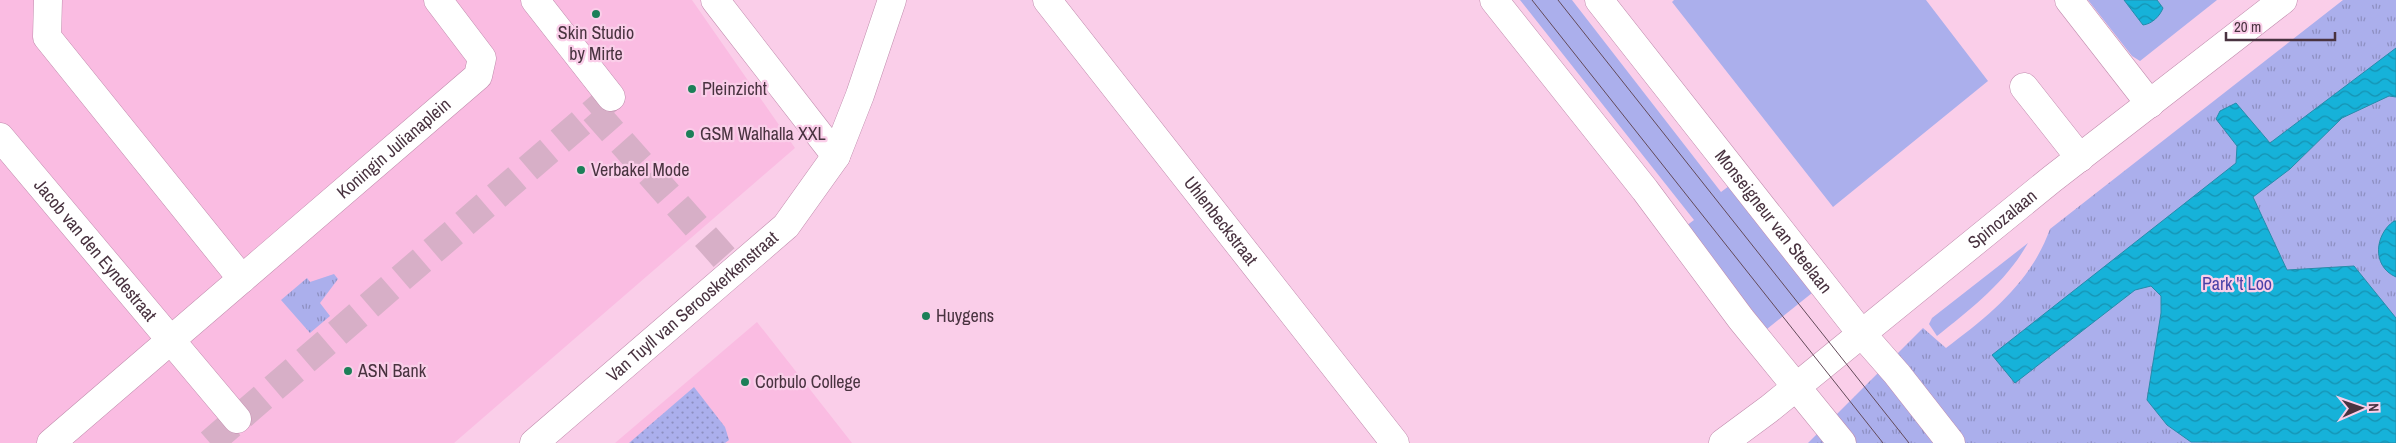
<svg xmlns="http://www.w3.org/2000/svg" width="2396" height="443" viewBox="0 0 2396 443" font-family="'Archivo Narrow',sans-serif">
<defs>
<pattern id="park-tufts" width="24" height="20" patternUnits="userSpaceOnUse" patternTransform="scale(1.25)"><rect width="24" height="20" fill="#abafec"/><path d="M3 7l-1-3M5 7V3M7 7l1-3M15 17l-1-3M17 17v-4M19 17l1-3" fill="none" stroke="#8d8fc1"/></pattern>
<pattern id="garden-dots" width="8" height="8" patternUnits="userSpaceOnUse" patternTransform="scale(1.25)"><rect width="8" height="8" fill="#abafec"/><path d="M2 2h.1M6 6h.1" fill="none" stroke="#8d8fc1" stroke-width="1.8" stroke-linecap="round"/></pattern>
<pattern id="water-waves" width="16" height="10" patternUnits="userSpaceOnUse" patternTransform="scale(1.25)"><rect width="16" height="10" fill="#16b2d9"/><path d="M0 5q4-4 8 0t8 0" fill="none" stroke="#1691b1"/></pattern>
</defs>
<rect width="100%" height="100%" fill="#facee9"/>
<path fill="#fabce2" d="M0,0H692L795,148L454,443H0Z
M757,322L852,443H615Z"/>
<path fill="#abafec" d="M1520,0H1572L1721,192L1729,186L1812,293L1767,329L1686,226L1694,220Z
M1674,0H1926L1988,81L1833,207L1672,2Z
M2088,0H2124L2144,25L2163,8L2157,0H2217L2140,61L2132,56Z
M2028,243C2006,282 1971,309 1937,336L1929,324L1932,318Z"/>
<path fill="url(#park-tufts)" d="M2343,0H2396V443H1808L1923,328L1946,348C1990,315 2031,282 2050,229Z
M334,274L338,279L320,303L330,316L310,333L281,300L307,278L310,282Z"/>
<path fill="url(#garden-dots)" d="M694,387L725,427L729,440L725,443H629Z"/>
<path fill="url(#water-waves)" stroke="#258cab" d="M2124,0H2157L2163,8C2160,16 2152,24 2143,25Z
M2396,48V97L2389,96L2342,118L2290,169L2253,197L2287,270L2354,266L2396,318V443L2191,442L2167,425L2147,400L2161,313V296L2151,286L2135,290L2015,383L1992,355L2236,163L2237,146L2216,119L2220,111L2236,103L2270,143Z
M2394,221H2396V277C2371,266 2375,234 2394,221Z"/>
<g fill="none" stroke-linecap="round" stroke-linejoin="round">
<path stroke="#d7afc7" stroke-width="28" stroke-dasharray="28 14" stroke-linecap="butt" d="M594,111L736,271
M210,443L611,97"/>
<g stroke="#c08cad" stroke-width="29">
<g id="minor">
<path d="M48,0L47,37L242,279"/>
<path d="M535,0L611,97"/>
<path d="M715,0L836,156"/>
<path id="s1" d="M1047,0L1395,443"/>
<path d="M2069,0L2150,104"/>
<path d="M2024,87L2080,158"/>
<path id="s2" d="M0,137L237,419"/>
<path id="s3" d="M51,443L478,76L482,58L438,0"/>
<path id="s4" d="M534,443L786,226L836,156L860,95L892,0"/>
<path id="s5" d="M1723,443L1769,409L2052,179L2283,0"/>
</g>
</g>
<g stroke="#c08cad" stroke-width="29">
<g id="major">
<path d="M1494,0L1645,190L1741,319L1842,443"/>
<path id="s6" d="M1599,0L1861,333L1897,374L1951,443"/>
</g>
</g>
<use href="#minor" stroke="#fff" stroke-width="28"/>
<use href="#major" stroke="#fff" stroke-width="28"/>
<path stroke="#634a59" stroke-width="1" d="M1532,0L1883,443
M1558,0L1909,443"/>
</g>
<g fill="#1c7f58" stroke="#facee9" stroke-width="2">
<circle cx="596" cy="14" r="5"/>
<circle cx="692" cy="89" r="5"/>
<circle cx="690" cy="134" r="5"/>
<circle cx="581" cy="170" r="5"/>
<circle cx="926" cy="316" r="5"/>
<circle cx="348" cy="371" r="5"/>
<circle cx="745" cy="382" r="5"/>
</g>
<g text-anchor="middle" stroke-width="4.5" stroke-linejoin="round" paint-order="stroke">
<g font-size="18" fill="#493340" stroke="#facee9" text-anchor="start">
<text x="596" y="39" text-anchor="middle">Skin Studio<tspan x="596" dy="21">by Mirte</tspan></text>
<text x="702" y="95">Pleinzicht</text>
<text x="700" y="140">GSM Walhalla XXL</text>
<text x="591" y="176">Verbakel Mode</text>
<text x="936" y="322">Huygens</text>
<text x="358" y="377">ASN Bank</text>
<text x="755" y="388">Corbulo College</text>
</g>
<g font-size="18" fill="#493340" stroke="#facee9">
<text dy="6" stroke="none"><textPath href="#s3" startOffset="452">Koningin Julianaplein</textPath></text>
<text dy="6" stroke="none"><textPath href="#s5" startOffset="358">Spinozalaan</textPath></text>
<text dy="6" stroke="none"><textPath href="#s1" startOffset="281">Uhlenbeckstraat</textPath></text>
<text dy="6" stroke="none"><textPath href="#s6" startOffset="282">Monseigneur van Steelaan</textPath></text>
<text dy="6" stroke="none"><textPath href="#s2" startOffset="148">Jacob van den Eyndestraat</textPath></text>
<text dy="6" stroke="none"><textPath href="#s4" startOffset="209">Van Tuyll van Serooskerkenstraat</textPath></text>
</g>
<g font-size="18" fill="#4a42a7" stroke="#facee9">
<text x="2237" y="290">Park 't Loo</text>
</g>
</g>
<g transform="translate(2361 408) rotate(88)" stroke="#facee9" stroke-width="4" paint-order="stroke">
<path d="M0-4L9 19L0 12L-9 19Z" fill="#493340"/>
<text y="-8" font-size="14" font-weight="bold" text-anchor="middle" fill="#493340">N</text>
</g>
<path d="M2226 32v8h109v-8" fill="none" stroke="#493340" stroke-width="2.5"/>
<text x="2234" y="32" font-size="15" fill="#493340" stroke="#facee9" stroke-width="4" paint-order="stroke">20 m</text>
</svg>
